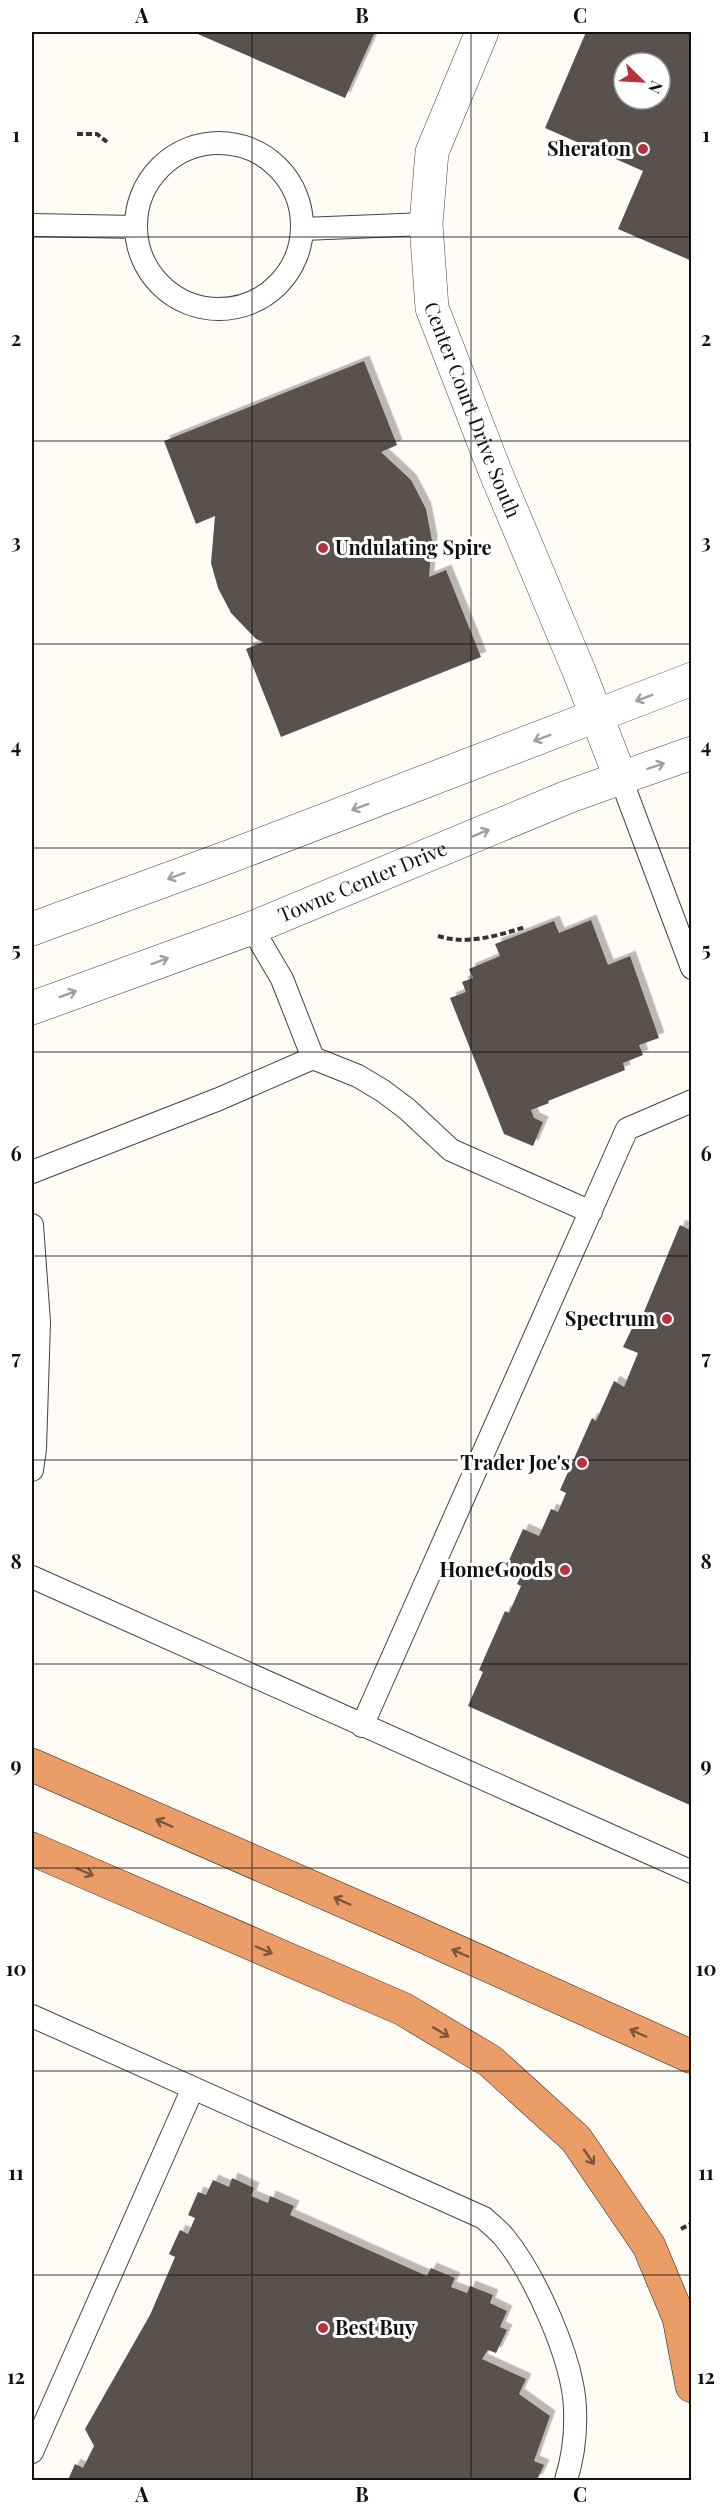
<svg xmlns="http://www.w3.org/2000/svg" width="723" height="2512" viewBox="0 0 723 2512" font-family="'Playfair Display',serif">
<defs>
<filter id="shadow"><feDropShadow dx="5.5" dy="-5.5" stdDeviation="0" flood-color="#0004"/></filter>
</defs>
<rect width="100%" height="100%" fill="#fefcf5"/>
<path fill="#59514e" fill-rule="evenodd" filter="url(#shadow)" d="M193,32H375L345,98Z
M586,32H692V261L618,229L643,171L545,128ZM624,63H660V99H624Z
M364,361L397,445L381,452L411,480L426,509L432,541L429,577L446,570L481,657L281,737L246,649L263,642L256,639L231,613L218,588L211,563L215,516L196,524L164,441Z
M591,920L608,965L630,956L659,1038L639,1045L643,1055L623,1063L625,1070L548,1101L549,1103L531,1110L534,1118L543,1122L533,1146L504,1134L450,998L466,992L462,982L473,978L469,969L500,956L495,944L554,921L559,933Z
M680,1225L692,1231V1806L468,1706L483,1672L479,1670L505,1611L509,1613L521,1586L517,1584L522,1574L506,1567L523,1529L539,1536L551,1509L558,1512L566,1493L560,1490L592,1418L596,1421L614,1381L624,1387L638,1353L623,1347L635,1322L639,1324Z
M232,2178L254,2188L251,2196L268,2203L270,2196L294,2206L290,2215L427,2276L431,2268L455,2278L451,2287L467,2293L470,2286L493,2295L490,2303L507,2311L500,2327L507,2330L496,2353L488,2350L482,2359L526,2379L519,2394L550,2416L534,2461L544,2465L537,2480H68L75,2464L83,2468L94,2446L85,2429L150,2315L175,2257L169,2254L180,2230L188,2234L195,2218L188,2215L198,2192L206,2195L213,2180L229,2187Z"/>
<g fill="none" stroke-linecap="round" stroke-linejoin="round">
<g stroke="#444" stroke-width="24">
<path id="service" d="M136 226a83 83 0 1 1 166 0a83 83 0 1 1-166 0Z
M32,225L136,227
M303,229L426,224
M621,779L692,968
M252,928L282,979L313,1058
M32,1172L219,1099L313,1058L358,1076L383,1091L407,1109L451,1150L591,1212
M32,1225L39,1322L35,1449L32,1470
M32,1577L692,1872
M362,1726L627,1129L692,1101
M32,2016L484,2218C490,2224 498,2230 504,2237C535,2275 573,2359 575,2408C576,2431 573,2458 566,2480
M32,2452L193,2088"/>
</g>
<g stroke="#444" stroke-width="34">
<g id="minor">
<path id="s1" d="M482,32L432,152L426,224L432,308L495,471L579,671L621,779"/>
</g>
</g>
<g stroke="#444" stroke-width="34">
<g id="tertiary">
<path d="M32,929L231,856L692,679"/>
<path id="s2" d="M32,1008L252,928L570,796L692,753"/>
</g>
</g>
<g stroke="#222" stroke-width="34">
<path id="motorway" d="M32,1765L396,1924L692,2057
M32,1849L403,2009L490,2061L576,2139L649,2246L679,2318L692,2386"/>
</g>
<path stroke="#333" stroke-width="4" stroke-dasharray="6 3" stroke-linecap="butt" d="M77,134H97L107,142
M438,936C467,945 497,936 525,927
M681,2229L692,2223"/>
<use href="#service" stroke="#fff" stroke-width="22"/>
<use href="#minor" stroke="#fff" stroke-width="33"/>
<use href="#tertiary" stroke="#fff" stroke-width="33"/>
<use href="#motorway" stroke="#ea9d67" stroke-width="33"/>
</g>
<defs><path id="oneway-shaft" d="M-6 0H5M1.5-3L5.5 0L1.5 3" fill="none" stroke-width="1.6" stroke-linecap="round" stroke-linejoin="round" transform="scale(1.5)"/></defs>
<g stroke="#a0a0a0">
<use href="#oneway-shaft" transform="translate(644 698) rotate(159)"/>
<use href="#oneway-shaft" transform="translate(542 738) rotate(159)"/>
<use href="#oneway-shaft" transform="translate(656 766) rotate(-19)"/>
<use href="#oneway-shaft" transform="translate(360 807) rotate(159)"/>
<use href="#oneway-shaft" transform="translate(481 833) rotate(-22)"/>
<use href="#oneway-shaft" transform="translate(176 876) rotate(160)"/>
<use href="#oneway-shaft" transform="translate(160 961) rotate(-20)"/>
<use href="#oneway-shaft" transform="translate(68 994) rotate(-20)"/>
</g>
<g stroke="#7e573c">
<use href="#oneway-shaft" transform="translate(164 1823) rotate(-156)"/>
<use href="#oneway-shaft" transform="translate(85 1872) rotate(23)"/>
<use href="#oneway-shaft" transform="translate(342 1901) rotate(-156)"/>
<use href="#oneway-shaft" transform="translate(264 1950) rotate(23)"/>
<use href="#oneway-shaft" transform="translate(460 1953) rotate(-156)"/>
<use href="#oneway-shaft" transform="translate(441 2032) rotate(31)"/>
<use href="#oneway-shaft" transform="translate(638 2033) rotate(-156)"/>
<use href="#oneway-shaft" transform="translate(589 2157) rotate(56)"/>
</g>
<path fill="none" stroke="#111" stroke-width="1.5" stroke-opacity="0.55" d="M252,32V2480M471,32V2480M32,237H692M32,441H692M32,644H692M32,848H692M32,1052H692M32,1256H692M32,1460H692M32,1664H692M32,1868H692M32,2071H692M32,2275H692"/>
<g fill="#b8313d" stroke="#fff" stroke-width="2">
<circle cx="643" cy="149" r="6"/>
<circle cx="323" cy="548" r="6"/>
<circle cx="667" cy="1319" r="6"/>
<circle cx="582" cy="1463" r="6"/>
<circle cx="565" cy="1570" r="6"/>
<circle cx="323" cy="2328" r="6"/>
</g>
<g text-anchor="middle" stroke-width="6" stroke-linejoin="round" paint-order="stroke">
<g font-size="20" font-weight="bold" fill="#111" stroke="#fff" text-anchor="end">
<text x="631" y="156">Sheraton</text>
<text x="335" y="555" text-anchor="start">Undulating Spire</text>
<text x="655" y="1326">Spectrum</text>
<text x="570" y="1470">Trader Joe's</text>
<text x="553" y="1577">HomeGoods</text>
<text x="335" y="2335" text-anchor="start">Best Buy</text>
</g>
<g font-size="20" fill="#111" stroke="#fff">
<text dy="7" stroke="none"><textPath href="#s1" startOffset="396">Center Court Drive South</textPath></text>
<text dy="7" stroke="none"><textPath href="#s2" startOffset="354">Towne Center Drive</textPath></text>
</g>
</g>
<rect width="723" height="2512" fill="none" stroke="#ffffff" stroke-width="66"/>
<g transform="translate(642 81) rotate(114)"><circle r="28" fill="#ffffff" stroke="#a0a0a0" stroke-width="1.5"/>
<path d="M0-4.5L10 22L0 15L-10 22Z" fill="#b8313d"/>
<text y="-9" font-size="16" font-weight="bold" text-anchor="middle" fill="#111111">N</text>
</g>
<rect x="33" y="33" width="657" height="2446" fill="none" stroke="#111" stroke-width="2"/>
<g font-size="20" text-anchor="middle" font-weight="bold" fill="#111">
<text x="142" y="23">A</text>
<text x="362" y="23">B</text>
<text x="580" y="23">C</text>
<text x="16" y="142">1</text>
<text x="706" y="142">1</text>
<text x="16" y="346">2</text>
<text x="706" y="346">2</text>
<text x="16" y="549">3</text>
<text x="706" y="549">3</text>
<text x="16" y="753">4</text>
<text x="706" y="753">4</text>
<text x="16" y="957">5</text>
<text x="706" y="957">5</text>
<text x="16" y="1161">6</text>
<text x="706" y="1161">6</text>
<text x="16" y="1365">7</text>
<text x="706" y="1365">7</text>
<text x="16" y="1569">8</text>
<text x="706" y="1569">8</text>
<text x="16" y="1772">9</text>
<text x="706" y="1772">9</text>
<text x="16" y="1976">10</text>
<text x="706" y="1976">10</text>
<text x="16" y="2180">11</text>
<text x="706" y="2180">11</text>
<text x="16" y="2384">12</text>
<text x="706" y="2384">12</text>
<text x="142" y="2502">A</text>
<text x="362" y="2502">B</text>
<text x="580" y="2502">C</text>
</g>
</svg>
